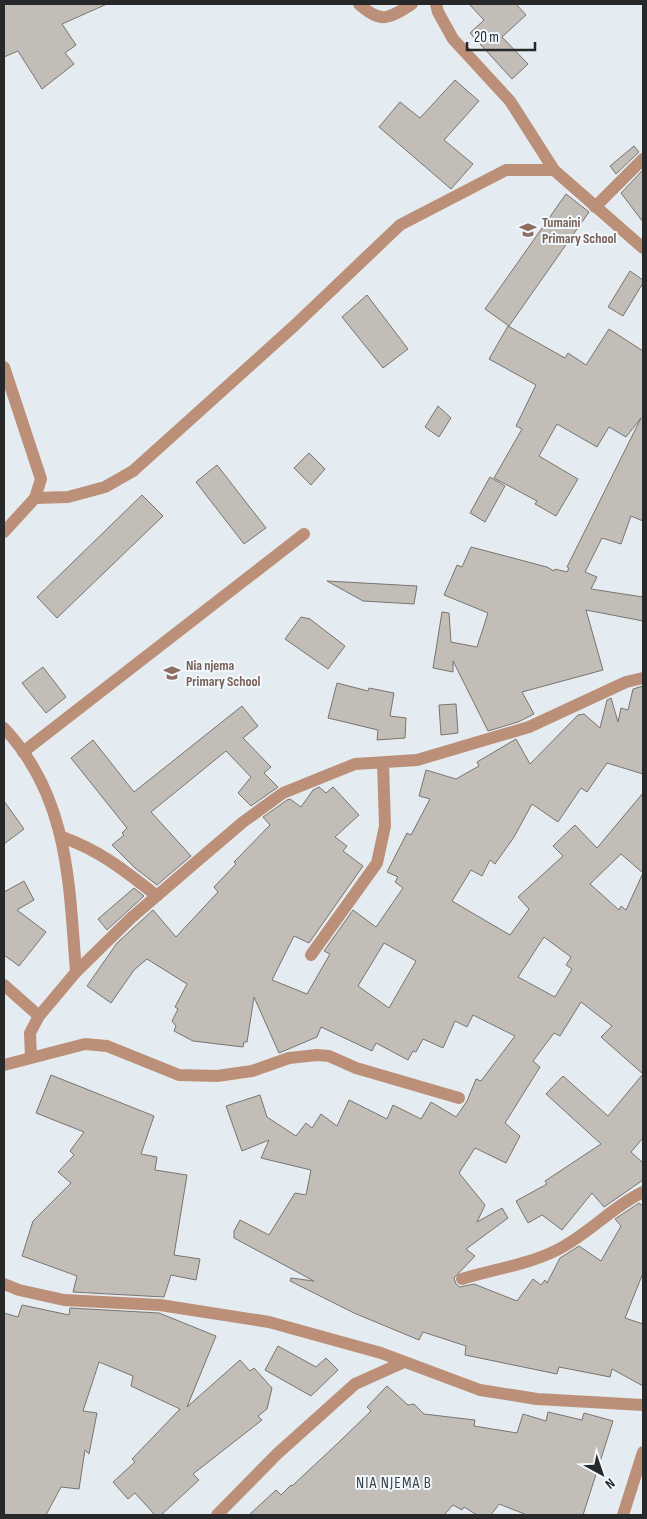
<svg xmlns="http://www.w3.org/2000/svg" width="647" height="1519" viewBox="0 0 647 1519" font-family="'Sofia Sans Condensed',sans-serif">
<rect width="100%" height="100%" fill="#e5ecf1"/>
<path fill="#c3bdb8" stroke="#7a746f" fill-rule="evenodd" d="M4,4H107L62,24L76,45L65,53L74,64L42,89L18,51L4,57Z
M469,4H516L526,15L502,37L528,64L512,79L470,33L484,20Z
M455,80L479,101L444,140L473,164L451,189L379,127L400,102L420,118Z
M634,146L639,152L616,174L610,166Z
M643,170V222L621,193Z
M566,194L589,212L509,326L485,309Z
M630,271L643,280V283L623,316L608,307Z
M367,295L408,349L383,368L342,317Z
M508,326L565,358L568,353L586,365L609,329L643,351V521L631,516L621,544L602,538L585,572L597,577L591,589L643,597V621L586,610L603,670L522,692L534,714L518,722L488,731L453,661V672L433,668L442,612L449,613L451,642L477,647L488,613L444,595L457,565L462,567L471,547L547,567L554,571L555,569L567,572L569,568L567,567L641,418L626,437L609,427L597,447L557,424L539,456L578,479L556,516L535,504L537,501L494,478L522,429L516,426L536,385L489,359Z
M438,406L451,418L439,437L425,427Z
M309,453L325,469L311,485L294,468Z
M217,465L266,528L244,544L196,482Z
M490,477L505,486L485,522L470,513Z
M142,495L163,516L57,618L37,597Z
M327,581L417,586L414,604L363,601Z
M301,617L310,619L345,646L328,669L285,639Z
M43,667L66,697L46,713L22,683Z
M337,683L368,691L369,688L394,693L390,716L406,718L405,738L377,740L378,730L328,718Z
M643,686V774L607,763L587,792L581,788L558,822L532,804L514,837L495,864L490,860L482,876L471,870L452,901L510,935L529,909L518,897L563,856L553,846L575,825L597,848L643,793V1074L601,1037L612,1026L581,1002L560,1036L554,1033L533,1061L540,1067L505,1123L520,1136L506,1163L475,1148L459,1173L485,1205L477,1222L502,1208L508,1218L466,1249L475,1256L454,1278L456,1284L460,1287L474,1284L517,1301L533,1279L541,1285L545,1280L547,1283L560,1258L579,1246L601,1261L621,1226L615,1219L639,1203L643,1206V1273L625,1318L643,1324V1386L612,1369L610,1377L559,1367L557,1374L465,1355L466,1346L423,1332L419,1340L354,1313L290,1281L291,1278L314,1281L234,1238V1231L240,1220L269,1235L295,1193L306,1195L311,1170L261,1158L269,1140L242,1151L226,1106L260,1095L267,1117L296,1136L306,1123L312,1128L321,1114L337,1126L349,1100L387,1119L393,1105L421,1119L431,1102L456,1117L467,1101L476,1079L481,1081L515,1036L473,1015L467,1027L455,1021L443,1048L423,1039L416,1052L413,1051L408,1060L376,1043L372,1051L321,1027L317,1037L279,1053L254,997L247,1042H244L243,1047L193,1041L174,1031L176,1026L172,1021L178,1009L175,1007L187,984L147,959L134,970L111,1003L87,986L117,943L153,910L176,937L218,892L214,887L236,864L234,862L270,825L263,817L287,800L290,799L301,807L313,790L319,787L326,793L333,787L359,815L335,837L347,846L343,851L363,866L309,943L294,936L272,980L307,994L330,954L324,951L353,910L376,927L403,888L395,882L398,877L387,872L407,833L411,835L430,799L419,796L426,770L456,779L479,766L477,762L516,739L530,764L578,715L584,714L600,728L607,700L611,698L618,722L621,708L628,710L633,689ZM621,854L643,873L626,910L621,906L619,910L590,884ZM544,937L571,957L566,965L572,969L555,997L518,977ZM384,943L416,961L389,1008L358,986Z
M456,704L458,733L441,735L439,705Z
M242,706L258,726L243,738L271,767L264,773L278,787L251,806L238,793L251,777L226,751L151,812L191,856L157,885L135,868L112,845L124,835L122,833L127,828L71,758L93,740L134,792Z
M4,801L24,829L4,844Z
M24,881L34,900L17,910L46,932L19,966L4,955V892Z
M134,888L144,896L107,930L98,919Z
M643,1074V1138L631,1152L643,1163V1180L604,1207L592,1193L562,1230L542,1215L528,1223L516,1201L547,1184L545,1181L601,1144L546,1094L563,1076L608,1116Z
M51,1075L154,1116L141,1154L157,1157L155,1170L187,1175L174,1255L200,1259L196,1280L171,1275L164,1297L73,1292L77,1276L22,1256L33,1221L71,1183L58,1172L74,1155L70,1151L84,1132L36,1113Z
M22,1305L69,1315L70,1308L159,1313L216,1336L187,1407L240,1360L250,1371L254,1368L272,1388L267,1409L258,1416L262,1420L193,1474L199,1480L161,1515H155L135,1493L128,1499L113,1482L135,1462L132,1459L180,1409L131,1386L133,1376L99,1362L83,1411L97,1413L89,1454L85,1450L79,1489L61,1487L46,1515H4V1313L18,1317Z
M278,1346L316,1367L326,1358L338,1370L311,1396L265,1370Z
M387,1386L408,1405L414,1404L424,1414L475,1420L474,1426L517,1433L523,1414L546,1421L548,1412L582,1420L584,1413L613,1421L583,1515H527L499,1504L491,1515H477L464,1507L462,1510L453,1505L444,1515H249L276,1490L281,1495L291,1485L292,1486L337,1444L371,1411L367,1407Z"/>
<g fill="none" stroke-linecap="round" stroke-linejoin="round">
<path stroke="#bc9078" stroke-width="12" d="M35,498L68,497L105,487L133,471L294,326L400,225L506,170H554
M23,752L304,534"/>
<path stroke="#bc9078" stroke-width="12" d="M359,4C381,24 388,19 412,4
M436,4L438,12L453,39L510,101L554,170L643,248
M595,207L643,159
M4,367L41,479L35,498L4,532
M4,728C69,797 69,883 76,972
M62,837C101,851 125,871 157,896
M311,955L377,863L385,826L383,763
M4,985L39,1016
M31,1058L30,1033L39,1016L76,972L131,918L188,869L243,822L283,793L355,764L417,760L529,727L626,682L643,678
M4,1065L85,1044L107,1046L179,1075L217,1076L252,1071L289,1058L317,1055L329,1056L356,1068L459,1098
M462,1279C494,1269 527,1265 557,1250C589,1234 613,1206 643,1192
M4,1284L19,1290L64,1300L160,1305L269,1322L381,1353L480,1390L537,1399L643,1405
M217,1515L277,1454L355,1384L404,1362
M623,1515L643,1452"/>
</g>
<defs>
<g id="school-bare" transform="scale(1.35)"><path d="M0-5L7-2L0 1L-7-2ZM-4 1L0 2.5L4 1V4Q0 6-4 4Z" fill="#8d6e63" stroke="#f2f9fe" stroke-width="2.5" paint-order="stroke"/></g>
</defs>
<g fill-rule="evenodd">
<use href="#school-bare" x="528" y="230"/>
<use href="#school-bare" x="172" y="673"/>
</g>
<g text-anchor="middle" stroke-width="4" stroke-linejoin="round" paint-order="stroke">
<g font-size="14" font-weight="bold" fill="#785e54" stroke="#f2f9fe" text-anchor="start">
<text x="542" y="227">Tumaini<tspan x="542" dy="16">Primary School</tspan></text>
<text x="186" y="670">Nia njema<tspan x="186" dy="16">Primary School</tspan></text>
</g>
<g font-size="16" letter-spacing="1" fill="#3d4247" stroke="#f2f9fe">
<text x="394" y="1488">NIA NJEMA B</text>
</g>
</g>
<rect width="647" height="1519" fill="none" stroke="#26282a" stroke-width="10"/>
<g transform="translate(602 1474) rotate(140)" stroke="#f2f9fe" stroke-width="4" paint-order="stroke">
<path d="M0-4L9 19L0 12L-9 19Z" fill="#26282a"/>
<text y="-8" font-size="14" font-weight="bold" text-anchor="middle" fill="#26282a">N</text>
</g>
<path d="M467 42v8h68v-8" fill="none" stroke="#26282a" stroke-width="2.5"/>
<text x="474" y="42" font-size="15" fill="#26282a" stroke="#f2f9fe" stroke-width="4" paint-order="stroke">20 m</text>
</svg>
